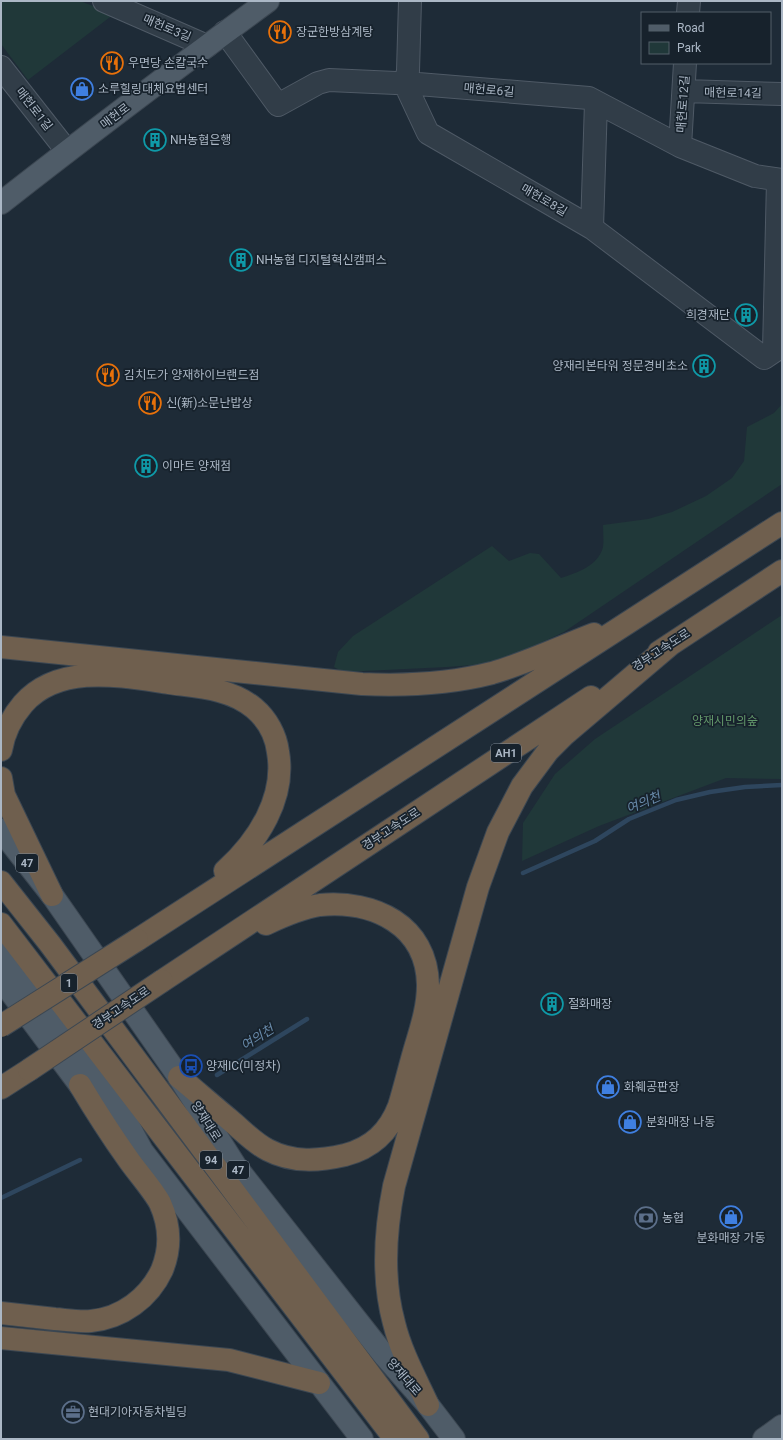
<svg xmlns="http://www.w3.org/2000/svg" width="783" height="1440" viewBox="0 0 783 1440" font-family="Roboto,'Noto Sans KR',sans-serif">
<rect width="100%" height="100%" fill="#1e2b37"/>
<path fill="#203839" d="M1,1H80L114,14L28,80L1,44Z
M782,404V484L564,632L498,663L447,667L343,672L334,667L338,652L353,636L492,546L509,561L530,553L539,554L561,578C577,573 599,565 603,547C604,540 603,532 603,525L648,519L672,512L706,496L732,478L744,461L747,427L774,413Z
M782,615V779L726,778L599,826L522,861L523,823L555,774L595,739Z"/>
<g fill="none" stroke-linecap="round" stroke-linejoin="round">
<path stroke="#2e465e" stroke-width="4.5" d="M523,873L595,841L629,819L676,800L710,792L745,787L782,785
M217,1075L307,1019
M1,1198L80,1160"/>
<g stroke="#4f5a66" stroke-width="24">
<path id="minor" d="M104,1L207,46
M410,1L408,71L405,84L428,133L592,228L764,358L782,346
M688,13L689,1
M225,32L278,105L318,83L329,80L418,84L589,98L680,146L755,176L782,180
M1,67L67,151
M684,91L782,94
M680,146L685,63
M592,228L596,102
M774,350L778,180"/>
</g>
<g stroke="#3b4651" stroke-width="24">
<path id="major" d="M1,203C89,134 178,67 268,1
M1,830L52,895L179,1077L236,1167L384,1355L428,1405L454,1439
M1,952L126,1121L142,1151L362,1439
M1,979L80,1085L92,1099
M764,1439L782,1426"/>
</g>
<g stroke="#3c4752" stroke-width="24">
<path id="highway" d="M1,647L362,684C405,686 449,684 492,673C527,663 560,647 594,634
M659,652L782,571
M1,750C4,732 11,718 23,704C59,663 121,676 169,683C198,687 230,688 254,708C267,719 276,735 278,752C286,798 258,841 225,871
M1,778L4,795L52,895
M1,882L50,944L418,1439
M1,924L395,1439
M137,940L782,523
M162,981L591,697
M179,1077C196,1091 213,1106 230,1120C242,1130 254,1143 268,1150C293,1163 319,1161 345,1155C372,1148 389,1132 399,1106C405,1086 410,1065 416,1045C422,1025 428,1006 428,985C427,925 374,900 320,905C301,908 283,916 266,924
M1,1088L29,1070
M1,1313C19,1315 37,1317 55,1319C67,1320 79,1322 91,1321C122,1318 149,1298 162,1270C171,1248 170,1225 160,1203C153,1190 137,1172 128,1159C111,1135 95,1110 80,1085
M1,1338L229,1360L319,1383
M428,1405C416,1379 401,1352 394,1323C382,1279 385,1231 394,1186L478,887L498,832L509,811L522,786L548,751L565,734L671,644"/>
</g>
<use href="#minor" stroke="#313d48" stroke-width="22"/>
<use href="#major" stroke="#4f5c68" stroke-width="22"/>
<use href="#highway" stroke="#6f5f4e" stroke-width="22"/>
<g stroke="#3c4752" stroke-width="24" stroke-linecap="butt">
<path id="highway-bridge" d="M1,1026L137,940
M29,1070L162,981"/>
</g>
<use href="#highway-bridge" stroke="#6f5f4e" stroke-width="22"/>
</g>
<defs>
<g id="restaurant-ring" transform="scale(1.15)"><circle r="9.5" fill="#17222c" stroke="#e8710a" stroke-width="1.5"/><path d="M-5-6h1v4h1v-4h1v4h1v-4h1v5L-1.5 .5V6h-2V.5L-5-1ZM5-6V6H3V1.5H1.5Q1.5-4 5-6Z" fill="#e8710a"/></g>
<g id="shop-ring" transform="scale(1.15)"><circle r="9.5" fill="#17222c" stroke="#3f7fe0" stroke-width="1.5"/><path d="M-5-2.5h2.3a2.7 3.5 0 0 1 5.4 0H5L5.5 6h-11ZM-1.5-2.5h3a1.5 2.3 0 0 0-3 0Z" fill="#3f7fe0"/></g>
<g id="building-ring" transform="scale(1.15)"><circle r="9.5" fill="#17222c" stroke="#0f9aa8" stroke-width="1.5"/><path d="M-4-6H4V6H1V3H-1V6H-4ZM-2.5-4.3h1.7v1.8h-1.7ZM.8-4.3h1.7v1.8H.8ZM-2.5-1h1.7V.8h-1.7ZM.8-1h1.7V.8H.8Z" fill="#0f9aa8"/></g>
<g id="bus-ring" transform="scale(1.15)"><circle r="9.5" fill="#17222c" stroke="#1a4fb4" stroke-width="1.5"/><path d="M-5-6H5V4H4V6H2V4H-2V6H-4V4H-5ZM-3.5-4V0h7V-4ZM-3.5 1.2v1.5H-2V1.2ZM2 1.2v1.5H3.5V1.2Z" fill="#1a4fb4"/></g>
<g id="bank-ring" transform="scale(1.15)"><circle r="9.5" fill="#17222c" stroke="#5c6f8a" stroke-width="1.5"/><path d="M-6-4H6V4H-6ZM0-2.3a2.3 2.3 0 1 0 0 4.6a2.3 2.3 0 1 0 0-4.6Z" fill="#5c6f8a"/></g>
<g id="office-ring" transform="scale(1.15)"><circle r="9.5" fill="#17222c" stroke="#5c6f8a" stroke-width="1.5"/><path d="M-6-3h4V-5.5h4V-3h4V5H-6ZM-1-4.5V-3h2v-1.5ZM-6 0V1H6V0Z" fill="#5c6f8a"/></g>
</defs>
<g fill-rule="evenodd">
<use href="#restaurant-ring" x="280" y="32"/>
<use href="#restaurant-ring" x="112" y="63"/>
<use href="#shop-ring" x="82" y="89"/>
<use href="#building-ring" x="155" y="140"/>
<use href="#building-ring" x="241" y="260"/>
<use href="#building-ring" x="746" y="315"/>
<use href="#building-ring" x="704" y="366"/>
<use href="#restaurant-ring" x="108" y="375"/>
<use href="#restaurant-ring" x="150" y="403"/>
<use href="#building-ring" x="146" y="466"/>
<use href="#building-ring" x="552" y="1004"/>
<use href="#bus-ring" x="191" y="1066"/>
<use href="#shop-ring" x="608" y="1087"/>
<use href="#shop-ring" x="630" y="1122"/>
<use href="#shop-ring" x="731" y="1217"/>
<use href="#bank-ring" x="646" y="1218"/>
<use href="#office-ring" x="73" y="1412"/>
</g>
<g text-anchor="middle" stroke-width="3.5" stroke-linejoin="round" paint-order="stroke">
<g fill="#17222c" stroke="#7f8a97" stroke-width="1">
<rect x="491" y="744" width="30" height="18" rx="3"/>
<rect x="16" y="854" width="22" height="18" rx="3"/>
<rect x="61" y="974" width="16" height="18" rx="3"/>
<rect x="200" y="1151" width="22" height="18" rx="3"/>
<rect x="227" y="1161" width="22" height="18" rx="3"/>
</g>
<g font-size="11" font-weight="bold" fill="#abb7c5">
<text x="506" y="757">AH1</text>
<text x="27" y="867">47</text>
<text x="69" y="987">1</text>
<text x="211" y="1164">94</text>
<text x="238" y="1174">47</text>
</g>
<g font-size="12" fill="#abb7c5" stroke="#17222c">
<text transform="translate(167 28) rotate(23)" y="4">매헌로3길</text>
<text transform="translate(489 90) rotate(5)" y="4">매헌로6길</text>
<text transform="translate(733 93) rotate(1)" y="4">매헌로14길</text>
<text transform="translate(683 104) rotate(-86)" y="4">매헌로12길</text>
<text transform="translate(34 109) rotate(52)" y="4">매헌로1길</text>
<text transform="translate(115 116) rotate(-37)" y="4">매헌로</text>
<text transform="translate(544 200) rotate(30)" y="4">매헌로8길</text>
<text transform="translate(661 650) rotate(-33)" y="4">경부고속도로</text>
<text transform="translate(391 829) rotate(-33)" y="4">경부고속도로</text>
<text transform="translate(121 1008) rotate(-34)" y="4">경부고속도로</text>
<text transform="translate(206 1121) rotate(58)" y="4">양재대로</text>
<text transform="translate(404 1377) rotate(49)" y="4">양재대로</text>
</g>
<g font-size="12" fill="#abb7c5" stroke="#17222c" text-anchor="start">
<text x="296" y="36">장군한방삼계탕</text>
<text x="128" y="67">우면당 손칼국수</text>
<text x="98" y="93">소루힐링대체요법센터</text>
<text x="170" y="144">NH농협은행</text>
<text x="256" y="264">NH농협 디지털혁신캠퍼스</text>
<text x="730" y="319" text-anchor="end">희경재단</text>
<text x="688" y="370" text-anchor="end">양재리본타워 정문경비초소</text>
<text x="124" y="379">김치도가 양재하이브랜드점</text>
<text x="166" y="407">신(新)소문난밥상</text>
<text x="162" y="470">이마트 양재점</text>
<text x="568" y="1008">절화매장</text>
<text x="206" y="1070">양재IC(미정차)</text>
<text x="624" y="1091">화훼공판장</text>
<text x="646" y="1126">분화매장 나동</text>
<text x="662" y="1222">농협</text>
<text x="731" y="1242" text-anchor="middle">분화매장 가동</text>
<text x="88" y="1416">현대기아자동차빌딩</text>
</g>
<g font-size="12" fill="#62976a" stroke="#17222c">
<text x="725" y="725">양재시민의숲</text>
</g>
<g font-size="13" font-style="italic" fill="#698bab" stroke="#17222c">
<text transform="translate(643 802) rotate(-23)" y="5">여의천</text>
<text transform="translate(257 1037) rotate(-32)" y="5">여의천</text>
</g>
</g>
<rect width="783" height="1440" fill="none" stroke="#abb7c5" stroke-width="4"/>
<rect x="641" y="12" width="130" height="52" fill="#17222c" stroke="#525e69"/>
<rect x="649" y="25" width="20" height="6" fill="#4f5c68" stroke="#525e69"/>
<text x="677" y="32" font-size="12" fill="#abb7c5">Road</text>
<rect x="649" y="42" width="20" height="12" fill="#203839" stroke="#525e69"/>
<text x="677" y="52" font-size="12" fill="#abb7c5">Park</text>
</svg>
